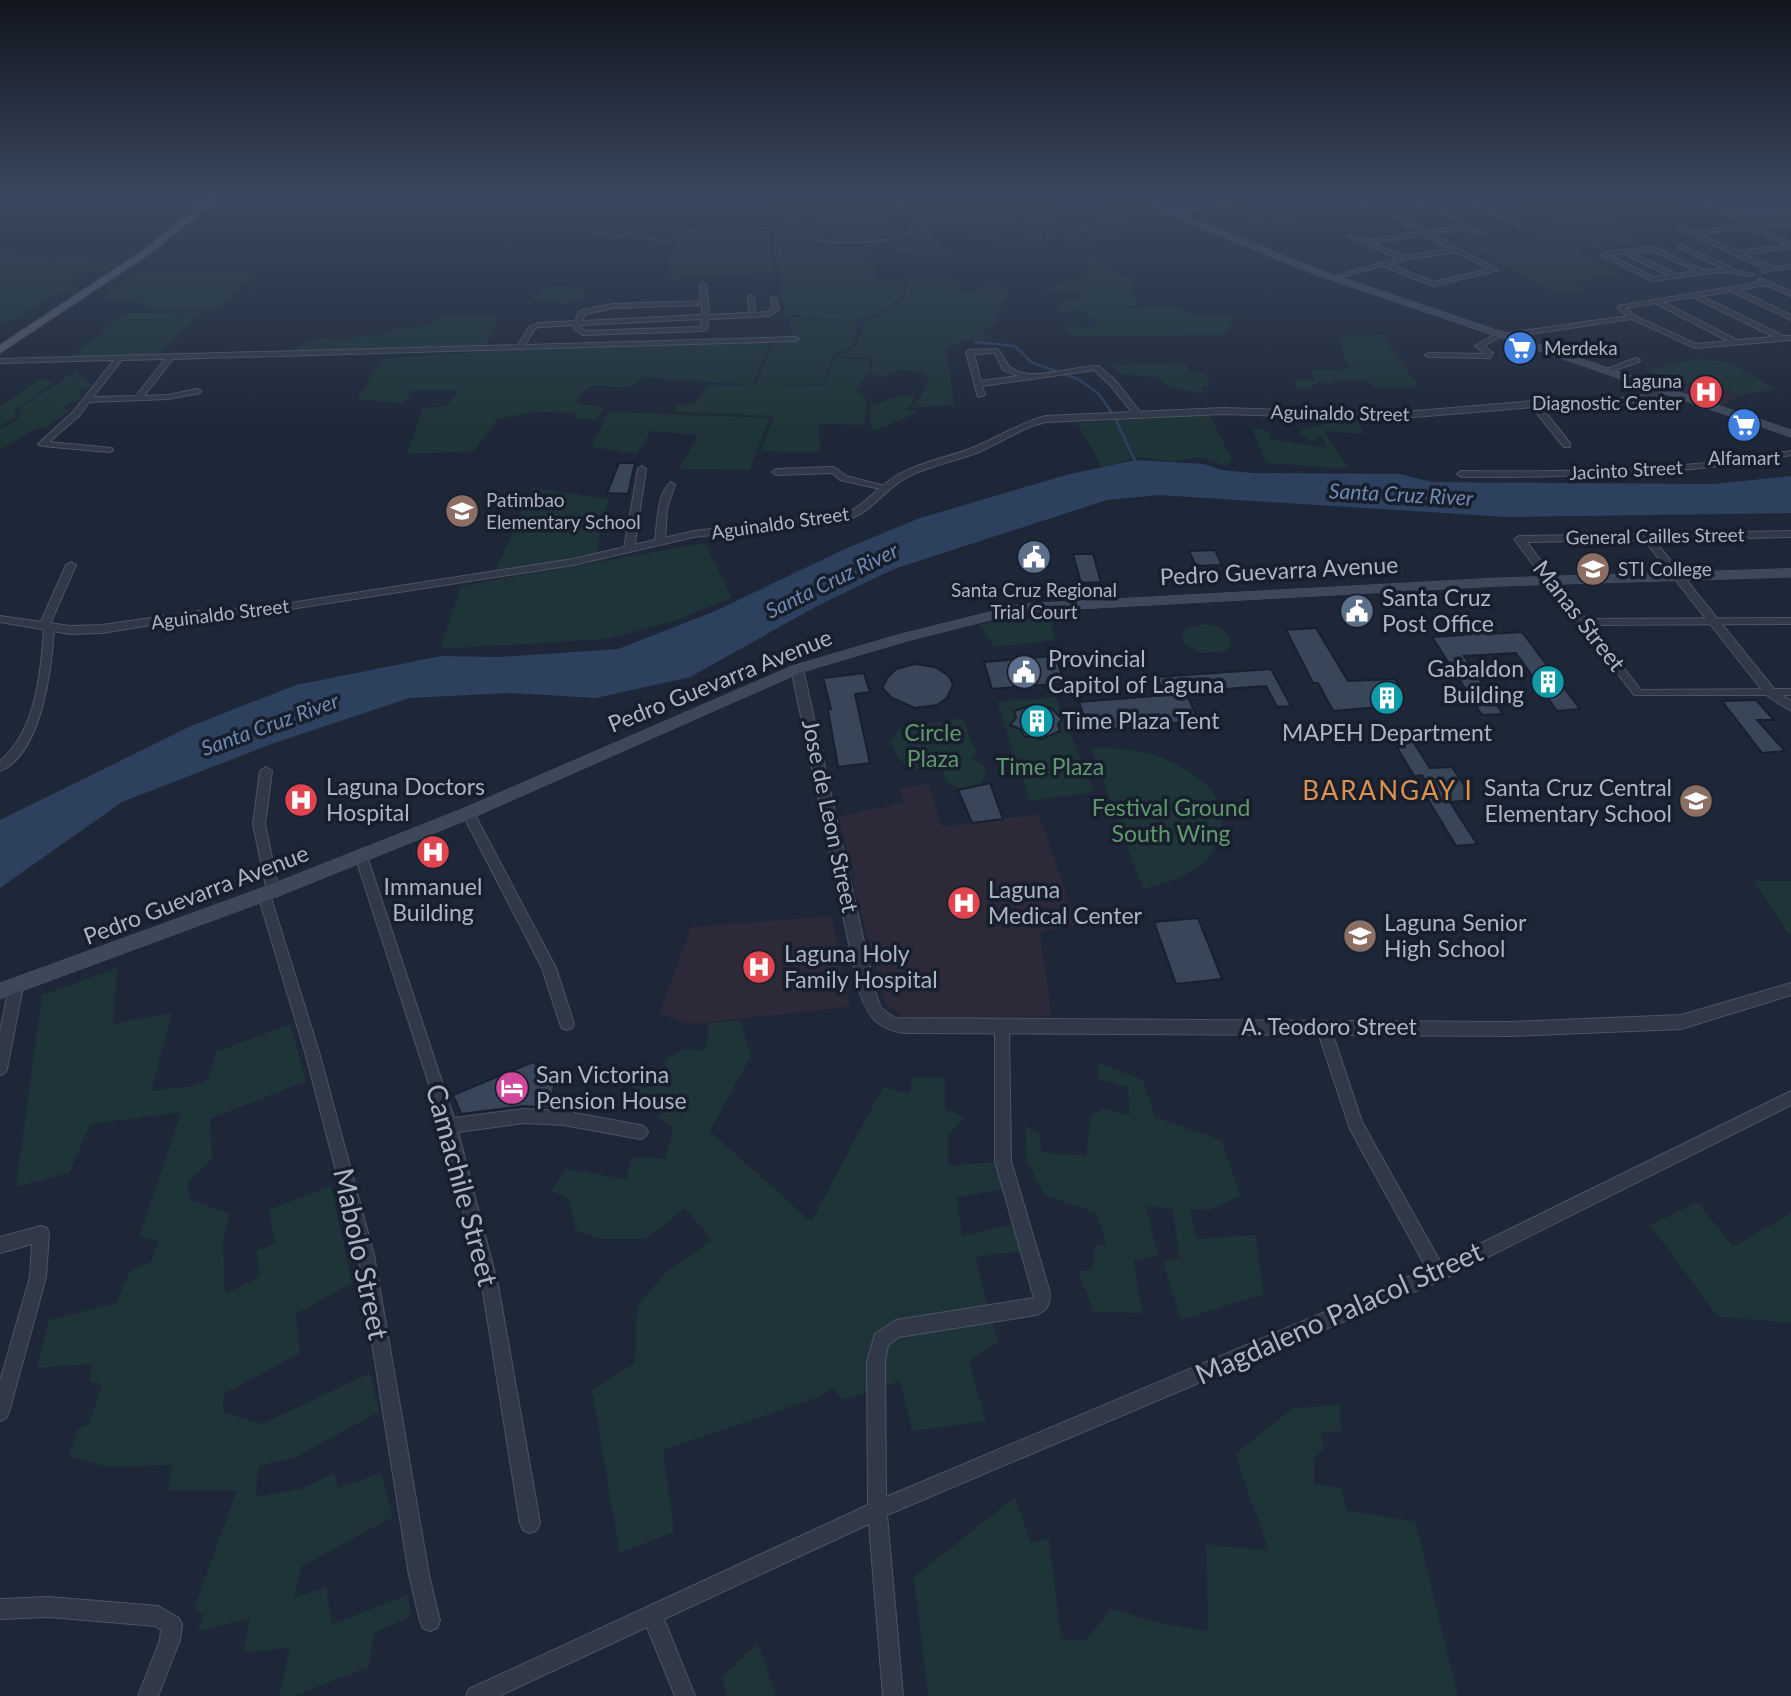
<svg xmlns="http://www.w3.org/2000/svg" width="1791" height="1696" viewBox="0 0 1791 1696" font-family="Lato,sans-serif">
<rect width="100%" height="100%" fill="#1d2737"/>
<path fill="#2c2938" d="M1706,381L1741,395L1721,407L1670,389Z
M929,784L942,827L1039,814L1077,925L1040,932L1052,1016L914,1019L902,1016L885,1003L856,895L839,816L903,803L900,788Z
M832,916L850,1007L691,1024L659,1014L691,927Z"/>
<path fill="#1f3438" d="M784,197H884L886,204L900,207L901,213L891,217L895,223L893,235L852,241L817,228L803,203Z
M887,197H1010L1017,221L1011,222L1020,221L1012,197H1062L1060,206L1065,213L1059,221L1071,226L1089,241C1074,243 1063,242 1053,230H1042L1043,242L1020,243L1024,237L1019,232L1001,230L1000,234L1009,242L984,239L960,229L931,233L949,256L912,254L911,251L890,250L886,244L909,229L902,215L909,213L910,209L888,203Z
M1106,197L1147,198L1150,208L1166,214L1147,221L1143,218L1120,224L1119,228L1125,231L1091,241L1075,226L1092,221L1093,216L1087,212L1109,209Z
M1627,197L1667,198L1700,219L1619,223L1645,241L1575,250L1622,274L1574,282L1585,289L1556,293L1463,242L1566,232L1509,201L1630,200Z
M778,201L801,205L805,217L815,228L838,239L820,238L777,226Z
M1232,201L1270,213L1305,207L1323,215L1313,217L1318,221L1265,230L1238,220L1227,222L1209,216L1203,210Z
M696,231L718,234L769,231L774,273L669,279C670,256 672,239 696,231Z
M774,233L829,247H870L876,282L903,283L905,290C878,333 828,318 785,314Z
M0,252L115,261L121,262L107,271L86,272L64,286L81,290C72,295 63,292 54,295C33,303 23,321 0,324Z
M1096,256L1116,273L1130,276L1137,307L1085,310L1171,306L1197,315L1234,314L1225,335L1070,336L1062,326L1093,328L1096,323L1082,310L1058,313L1060,301L1079,300L1077,291L1048,292L1045,287L1078,280L1093,266L1087,260L1072,257Z
M137,270L256,271L215,310H149L152,307L130,300H101Z
M915,277L949,279L959,284L957,290L976,291L984,283L1000,282L1009,297L993,317L997,324L981,330L996,340L971,339L946,347L954,405L910,408L921,397L928,380L924,371L898,370L881,377L871,374L874,357H835L855,347L866,322C884,314 911,303 906,278Z
M578,285L584,287L585,299L564,304L531,299L548,287Z
M202,312L160,354L71,356L127,313Z
M497,314L493,334L486,345L294,351L306,340L379,336L391,330L435,324L438,316Z
M789,317L859,322L851,347L832,355L824,384L755,386L774,343L799,341L792,335Z
M1383,335L1419,387H1374L1366,380H1333L1335,385L1319,382L1310,388H1297L1293,381H1315L1310,370L1350,369L1338,340L1345,336Z
M764,343L769,344L752,385L643,377C639,380 634,385 629,386C606,392 587,373 577,404L605,407L596,420L576,417L574,413L535,412L498,419L474,451L407,454L423,408L447,406L459,390H411L404,403L358,399L384,358L528,349Z
M835,358L869,359V371L856,392L867,399L864,425L818,424L821,452L761,451L774,416L675,412L676,406L697,402L708,385L825,386Z
M1698,359L1729,362L1776,389L1741,395L1706,381L1682,384L1646,370Z
M1186,363L1191,373H1204L1211,385L1202,386L1204,393L1169,387L1157,377L1121,374L1111,365Z
M77,370L78,375L93,385L78,393L83,398L63,407L69,411L45,428L35,429L0,450V428C13,425 19,421 21,408Z
M39,380L54,382L14,411L15,417L0,426V407Z
M914,396L916,397L905,410L919,412L873,431L870,424V407L895,397Z
M609,412L769,418L750,470L679,469L698,435L651,431L637,454L591,447Z
M1209,414L1232,459L1226,466L1200,457L1174,462L1142,457L1102,467L1077,423Z
M1318,417L1356,418L1364,434L1324,431L1349,469L1266,463L1252,428L1268,431L1270,439L1327,448L1320,435L1313,442L1300,435L1302,429L1322,426Z
M532,488L608,499L596,554L496,570Z
M705,543L732,597L677,620L607,639L440,649L461,586Z
M1051,616L1054,640L994,647L979,624Z
M1205,624C1217,626 1229,630 1231,644L1226,651L1201,653L1184,644L1182,635L1187,628Z
M1056,697L1094,792L1030,801L997,702Z
M962,718L976,752L971,759L981,763L987,770L981,784C965,793 948,790 942,771C912,768 902,772 891,742L898,729Z
M1091,748C1114,749 1138,748 1160,757C1196,771 1238,799 1216,842C1213,848 1211,857 1206,861C1188,877 1165,883 1143,889Z
M1754,881H1791V934L1789,935Z
M117,968L113,1024L172,1013L151,1091L194,1086L208,1079L216,1052L290,1024L306,1081L210,1119L212,1158L187,1182L189,1199L230,1214L223,1243L225,1294L260,1277L257,1251L276,1243L268,1210L331,1186L352,1283L296,1314L300,1353L224,1394L223,1412L262,1424L370,1373L379,1412L296,1457L259,1466L255,1497L301,1489L334,1473L338,1488L381,1473L393,1517L302,1566L294,1598L326,1587L332,1624L408,1595L411,1616L374,1633L369,1667L294,1696H279L290,1648L243,1652L250,1618L198,1631L204,1616L194,1609L237,1490H168L173,1465L107,1467L68,1456L78,1429L89,1424L102,1384L90,1381L92,1364L37,1368L49,1320L116,1303L130,1271L152,1261L159,1241L139,1237L181,1112L90,1124L69,1173L16,1187L42,995Z
M740,1020L751,1056L710,1131L811,1222L883,1087L910,1094L912,1077L945,1078V1109L964,1117L948,1135V1166L997,1162L1006,1189L956,1197L962,1236L1015,1224L1024,1251L975,1257L998,1342L969,1361L986,1421L912,1431L900,1381L843,1400L833,1388L816,1398L663,1450L674,1532L620,1553L592,1390L635,1363L637,1307L665,1273L712,1240L685,1208L646,1239H600L575,1230L570,1199L551,1191L567,1169L626,1179L632,1157L665,1159L674,1126L658,1119L663,1106L630,1099L634,1084L667,1074L665,1060L683,1049L706,1050L709,1023Z
M1098,1062L1143,1080L1155,1117L1221,1140L1241,1196L1209,1210L1190,1209L1197,1239L1256,1235L1263,1294L1181,1320L1163,1262L1180,1257L1172,1208L1146,1207L1158,1255L1134,1261L1142,1313L1094,1312L1078,1271L1092,1270L1095,1244L1107,1246L1097,1213L1044,1195L1027,1161L1025,1126L1038,1132L1042,1152L1086,1156L1092,1114L1104,1109L1130,1115L1128,1087L1099,1079Z
M1698,1202L1733,1247L1791,1213V1323L1718,1317L1650,1225Z
M1340,1405L1341,1431L1321,1433L1324,1448L1314,1459V1484L1341,1488L1347,1511L1415,1521L1458,1696H928L914,1577L1015,1497L1031,1543L1049,1539L1061,1639L1085,1641L1111,1609L1165,1624L1208,1631L1206,1544L1269,1551L1235,1454L1293,1408Z
M758,1643L776,1696H726L723,1676Z"/>
<path fill="#2d405e" d="M1135,460L1204,464L1222,470L1252,473L1400,474L1432,482L1713,484L1791,476V513L1507,517L1159,495L1107,500L894,569L817,606L690,677L596,698L511,693L409,698L274,743L122,802L0,888V820L191,726L296,685L441,656L500,657L618,649L713,612L847,548L920,518L1066,475Z"/>
<g fill="none" stroke-linecap="round" stroke-linejoin="round">
<path stroke="#2d405e" stroke-width="2.5" d="M579,226L614,238L631,234L663,242L685,231L770,228L820,241L854,243L888,240L936,226L1074,232L1182,197
M975,342L1015,346L1031,362L1078,379L1099,394L1114,416L1136,463"/>
</g>
<path fill="#394558" stroke="#18202e" stroke-width="2" d="M619,463H635L628,494L607,493Z
M1215,550L1222,565L1196,566L1189,551Z
M1073,554H1093L1101,582L1081,583Z
M1481,625L1488,634L1522,632L1580,709L1557,711L1516,653L1464,656L1503,714L1482,715L1432,637L1463,635L1457,626Z
M1316,628L1348,681L1395,679L1401,690H1394L1403,705L1333,711L1318,683H1313L1286,630Z
M1055,656L1065,683L992,689L984,662Z
M915,664L935,667L949,676L953,685L947,698L937,705L915,708L892,698L882,688L888,677L896,669Z
M1271,669L1291,706L1277,707L1266,686L1186,692L1198,721L1089,731L1079,702L1165,695L1157,677Z
M864,673L870,692L855,694L870,763L838,767L828,710L831,709L823,678Z
M1756,700L1774,720H1757L1785,751L1762,753L1722,701Z
M1032,705L1051,708L1062,719L1058,724L1060,731L1042,739L1024,736L1020,729L1010,725L1016,718L1014,711Z
M1407,732L1430,768L1452,767L1474,800L1450,802L1477,844L1456,846L1426,796H1435L1422,775L1414,776L1389,734Z
M990,783L1003,819L972,823L958,790Z
M1198,918L1222,979L1176,984L1154,922Z
M533,1062L555,1081L550,1108L524,1106L461,1114L453,1095Z"/>
<g fill="none" stroke-linecap="round" stroke-linejoin="round">
<g stroke="#4b5463" stroke-width="2">
<path id="minor" d="M1235,197H1243L1179,216L1174,215Z
M1357,197H1361L1427,231L1463,226L1412,197H1419L1484,234L1479,235L1468,229L1432,234L1498,270L1433,286L1383,266L1333,279V277L1397,258L1347,236V234L1367,240L1420,232L1357,199ZM1425,235L1451,249L1404,256L1373,243ZM1456,252L1489,269L1434,282L1390,264L1404,260Z
M1463,197H1470L1523,227L1518,228Z
M1696,197H1703L1724,209H1791V213H1730L1749,224H1791V228H1757L1791,242V248L1743,254L1774,267L1791,264V268L1762,272V270L1766,269L1678,229L1680,226L1694,232L1742,225ZM1747,228L1787,245L1737,251L1700,235Z
M1680,244L1732,268L1733,270L1755,274L1752,276L1720,272L1653,281L1601,255L1604,252L1654,247L1704,270L1724,269L1678,247ZM1653,251L1696,271L1677,274L1631,253ZM1624,254L1668,275L1654,277L1610,255Z
M1760,278L1791,292V296L1766,285L1739,290L1791,315V320L1731,291L1701,296L1784,336H1791V340L1695,348L1632,319L1508,337L1504,335L1508,333L1627,316L1618,308V306L1760,282L1757,280ZM1693,297L1774,337L1737,340L1663,302ZM1655,303L1728,341L1696,344L1635,316L1626,308Z
M703,282L706,284L709,315L749,313L748,297L751,295L754,297L755,313L768,312L772,308L771,299L774,297L777,299L779,309L770,316L709,319L707,329L703,331L583,335L574,329L573,325L540,327L535,328L525,345L795,337L799,339L795,341L173,359L144,396L168,395L197,389L201,391L200,393L168,399L89,402L79,416L49,442L112,448L113,450L109,452L42,446L38,444L73,412L114,360L0,363V359L518,345L530,326L540,323L575,321L579,312L582,310L613,304L701,301L700,284ZM702,305V315L582,321L585,314L613,308ZM702,319L700,327L585,331L580,327L581,325ZM165,359L136,396L93,397L122,360Z
M1499,331L1506,333L1484,346L1493,353L1490,358L1429,357L1425,355L1429,353L1485,354L1475,346Z
M997,349C1003,353 1004,362 1010,367C1030,384 1074,365 1099,366L1116,381L1141,413L1134,415L1110,385L1094,370L982,386L985,395L978,397L966,352L970,350ZM995,353L1003,370L1019,376L981,381L974,354Z
M1636,358L1640,360L1639,362L1608,372L1604,370Z
M1531,402H1537L1570,443V447H1564L1531,406Z
M1791,451V455C1682,476 1572,477 1461,477L1457,474L1461,471C1572,472 1682,471 1791,451Z
M642,466L646,469L634,549L629,552L624,549L638,469Z
M834,467L846,476L889,487L885,490L840,480L832,473L776,475L772,472L776,469Z
M671,482L675,485L667,508L665,542L660,545L655,542C657,526 657,492 671,482Z
M71,562L76,565L50,624L54,627C52,667 42,754 0,771V761C36,731 41,673 44,629L39,626L66,565Z
M1550,577L1553,578L1586,619L1791,618V624L1590,625L1641,690L1791,689V695H1634L1547,582V578Z
M266,767L272,771L265,824L279,891L277,894L270,895L319,1052L374,1255L429,1575L440,1621L437,1628L430,1631L423,1628L420,1621L409,1575L358,1255L305,1052L258,895L260,892L267,891L253,824L260,771Z
M468,809L474,813L556,968L574,1024L572,1028L567,1030L562,1028L560,1024L542,968L462,813Z
M361,851L367,856L454,1118L524,1109L564,1111L640,1125L645,1127L648,1132L645,1137L640,1139L564,1125L524,1123L458,1132L498,1285L540,1523L537,1530L530,1533L523,1530L520,1523L482,1285L438,1112L355,856Z
M16,980L21,982L23,986L7,1069L5,1073L0,1075V1032L9,986L11,982Z
M1323,1020L1328,1022L1330,1026L1362,1122L1441,1263L1791,1091V1105L1444,1279L887,1515L903,1696H883L869,1524L664,1619L695,1696H675L647,1627L499,1696H466L469,1689L868,1505L867,1362L875,1334L896,1320L1034,1298L995,1161V1029L997,1025L1002,1023L1007,1025L1009,1029L1011,1161L1050,1293C1050,1305 1047,1311 1036,1315L899,1337L888,1345L885,1362L886,1497L1427,1269L1350,1129L1316,1026L1318,1022Z
M41,1226L47,1228L49,1234L46,1277L9,1412L6,1418L0,1421V1381L30,1277L32,1244L0,1253V1237Z
M49,1597L158,1606L179,1618L182,1625L180,1640L158,1696H138L160,1640L161,1630L155,1626L49,1617L0,1619V1599Z"/>
</g>
<g stroke="#4b5463" stroke-width="2">
<path id="tertiary" d="M1665,387L1668,388V392L1643,401L1613,405L1534,407L1391,419L1223,414L1046,422C1022,427 1003,442 981,451C956,462 928,465 904,479C882,492 871,513 846,520L694,537L573,565L265,613L199,617L102,633L70,634L0,622V616L70,626L102,625L199,611L265,607L573,559L694,531L844,514C865,506 877,487 896,476C919,462 947,458 972,448C997,438 1019,423 1046,416L1223,408L1391,413L1534,401L1613,399L1641,396Z
M1791,531V537L1654,540L1774,689L1791,701V711L1766,695L1644,540L1527,542L1555,580L1550,583L1546,582L1514,539L1519,536Z
M797,665L803,669L875,991L881,1008L895,1018L1510,1022L1681,1015L1791,983V995L1681,1029L1510,1036L904,1033C875,1028 869,1017 859,991L791,669Z"/>
</g>
<g stroke="#4b5463" stroke-width="1">
<path id="secondary" d="M1146,197H1154L1167,208L1317,269L1791,430V437L1311,273L1161,212Z
M1791,569V577L1499,586L1022,612L907,641L802,672L474,817L279,896L0,999V983L267,886L462,809L792,666L897,635L1022,604L1499,578Z"/>
</g>
<g stroke="#3a4251" stroke-width="2">
<path id="primary" d="M210,197H219L151,253L0,353V345L145,249Z"/>
</g>
<use href="#minor" fill="#313948" fill-rule="evenodd"/>
<use href="#tertiary" fill="#313948" fill-rule="evenodd"/>
<use href="#secondary" fill="#3e485b" fill-rule="evenodd"/>
<use href="#primary" fill="#4e5868" fill-rule="evenodd"/>
</g>
<linearGradient id="sky" x2="0" y2="1"><stop stop-color="#10151e"/><stop offset="0.45" stop-color="#3a475e"/><stop offset="1" stop-color="#3a475e" stop-opacity="0"/></linearGradient>
<rect width="1791" height="434" fill="url(#sky)"/>
<defs>
<g id="supermarket-disc" transform="scale(1.75)"><circle r="9.5" fill="#3f7fe0" stroke="#171f2c"/><path d="M-6-5.5h2.5l.6 2H6L4.5 2H-2.5L-4.4-4H-6ZM-1.5 3.2a1.3 1.3 0 1 0 .1 0ZM3 3.2a1.3 1.3 0 1 0 .1 0Z" fill="#fff"/></g>
<g id="hospital-disc" transform="scale(1.75)"><circle r="9.5" fill="#e0444e" stroke="#171f2c"/><path d="M-5-5h3v3.5h4V-5h3V5h-3V1.5h-4V5h-3Z" fill="#fff"/></g>
<g id="school-disc" transform="scale(1.75)"><circle r="9.5" fill="#8d6e63" stroke="#171f2c"/><path d="M0-5L7-2L0 1L-7-2ZM-4 1L0 2.5L4 1V4Q0 6-4 4Z" fill="#fff"/></g>
<g id="civic-disc" transform="scale(1.75)"><circle r="9.5" fill="#5c6f8a" stroke="#171f2c"/><path d="M-.6-6.5H3V-4.5H.6V-3L4-1V1h2V6H-6V1h2V-1L-.6-3ZM-1.2 2.5V6h2.4V2.5Z" fill="#fff"/></g>
<g id="university-disc" transform="scale(1.75)"><circle r="9.5" fill="#8d6e63" stroke="#171f2c"/><path d="M0-5L7-2L0 1L-7-2ZM-4 1L0 2.5L4 1V4Q0 6-4 4Z" fill="#fff"/></g>
<g id="building-disc" transform="scale(1.75)"><circle r="9.5" fill="#0f9aa8" stroke="#171f2c"/><path d="M-4-6H4V6H1V3H-1V6H-4ZM-2.5-4.3h1.7v1.8h-1.7ZM.8-4.3h1.7v1.8H.8ZM-2.5-1h1.7V.8h-1.7ZM.8-1h1.7V.8H.8Z" fill="#fff"/></g>
<g id="hotel-disc" transform="scale(1.75)"><circle r="9.5" fill="#d1479c" stroke="#171f2c"/><path d="M-6-4.5h1.5V1H6V5H4.5V3h-9V5H-6ZM-4 0a1.8 1.8 0 1 1 3.6 0ZM.5 0V-2.5h3Q6-2.5 6 0Z" fill="#fff"/></g>
</defs>
<g fill-rule="evenodd">
<use href="#supermarket-disc" x="1520" y="348"/>
<use href="#hospital-disc" x="1706" y="392"/>
<use href="#supermarket-disc" x="1744" y="425"/>
<use href="#school-disc" x="462" y="511"/>
<use href="#civic-disc" x="1034" y="557"/>
<use href="#university-disc" x="1593" y="569"/>
<use href="#civic-disc" x="1357" y="611"/>
<use href="#civic-disc" x="1024" y="672"/>
<use href="#building-disc" x="1548" y="682"/>
<use href="#building-disc" x="1387" y="698"/>
<use href="#building-disc" x="1037" y="721"/>
<use href="#hospital-disc" x="301" y="800"/>
<use href="#school-disc" x="1696" y="801"/>
<use href="#hospital-disc" x="433" y="852"/>
<use href="#hospital-disc" x="964" y="903"/>
<use href="#school-disc" x="1360" y="936"/>
<use href="#hospital-disc" x="759" y="967"/>
<use href="#hotel-disc" x="512" y="1088"/>
</g>
<g text-anchor="middle" stroke-width="7" stroke-linejoin="round" paint-order="stroke">
<g font-size="19" fill="#aab4c5" stroke="#171f2c" text-anchor="start">
<text x="1544" y="355">Merdeka</text>
<text x="1682" y="388" text-anchor="end">Laguna<tspan x="1682" dy="22">Diagnostic Center</tspan></text>
<text x="1744" y="465" text-anchor="middle">Alfamart</text>
<text x="486" y="507">Patimbao<tspan x="486" dy="22">Elementary School</tspan></text>
<text x="1618" y="576">STI College</text>
<text x="1034" y="597" text-anchor="middle">Santa Cruz Regional<tspan x="1034" dy="22">Trial Court</tspan></text>
</g>
<g font-size="19" fill="#aab4c5" stroke="#171f2c">
<text transform="translate(1340 413) rotate(1)" y="7">Aguinaldo Street</text>
<text transform="translate(1626 470) rotate(-3)" y="7">Jacinto Street</text>
<text transform="translate(780 523) rotate(-8)" y="7">Aguinaldo Street</text>
<text transform="translate(1655 536) rotate(-1)" y="7">General Cailles Street</text>
<text transform="translate(220 614) rotate(-7)" y="7">Aguinaldo Street</text>
</g>
<g font-size="21" font-style="italic" fill="#6f89b1" stroke="#171f2c">
<text transform="translate(1401 495) rotate(3)" y="7">Santa Cruz River</text>
<text transform="translate(832 581) rotate(-26)" y="7">Santa Cruz River</text>
<text transform="translate(270 725) rotate(-20)" y="7">Santa Cruz River</text>
</g>
<g font-size="23" fill="#aab4c5" stroke="#171f2c">
<text transform="translate(1279 571) rotate(-3)" y="8">Pedro Guevarra Avenue</text>
<text transform="translate(1579 616) rotate(52)" y="8">Manas Street</text>
<text transform="translate(720 681) rotate(-22)" y="8">Pedro Guevarra Avenue</text>
<text transform="translate(830 816) rotate(78)" y="8">Jose de Leon Street</text>
<text transform="translate(196 895) rotate(-21)" y="8">Pedro Guevarra Avenue</text>
<text x="1329" y="1035">A. Teodoro Street</text>
</g>
<g font-size="23" fill="#aab4c5" stroke="#171f2c" text-anchor="start">
<text x="1382" y="606">Santa Cruz<tspan x="1382" dy="26">Post Office</tspan></text>
<text x="1048" y="667">Provincial<tspan x="1048" dy="26">Capitol of Laguna</tspan></text>
<text x="1524" y="677" text-anchor="end">Gabaldon<tspan x="1524" dy="26">Building</tspan></text>
<text x="1062" y="729">Time Plaza Tent</text>
<text x="1387" y="741" text-anchor="middle">MAPEH Department</text>
<text x="326" y="795">Laguna Doctors<tspan x="326" dy="26">Hospital</tspan></text>
<text x="1672" y="796" text-anchor="end">Santa Cruz Central<tspan x="1672" dy="26">Elementary School</tspan></text>
<text x="433" y="895" text-anchor="middle">Immanuel<tspan x="433" dy="26">Building</tspan></text>
<text x="988" y="898">Laguna<tspan x="988" dy="26">Medical Center</tspan></text>
<text x="1384" y="931">Laguna Senior<tspan x="1384" dy="26">High School</tspan></text>
<text x="784" y="962">Laguna Holy<tspan x="784" dy="26">Family Hospital</tspan></text>
<text x="536" y="1083">San Victorina<tspan x="536" dy="26">Pension House</tspan></text>
</g>
<g font-size="23" fill="#60976f" stroke="#171f2c">
<text x="933" y="741">Circle<tspan x="933" dy="26">Plaza</tspan></text>
<text x="1050" y="775">Time Plaza</text>
<text x="1171" y="816">Festival Ground<tspan x="1171" dy="26">South Wing</tspan></text>
</g>
<g font-size="26" letter-spacing="2" fill="#dc924e" stroke="#171f2c">
<text x="1388" y="800">BARANGAY I</text>
</g>
<g font-size="28" fill="#aab4c5" stroke="#171f2c">
<text transform="translate(462 1185) rotate(75)" y="10">Camachile Street</text>
<text transform="translate(361 1254) rotate(78)" y="10">Mabolo Street</text>
<text transform="translate(1339 1313) rotate(-24)" y="10">Magdaleno Palacol Street</text>
</g>
</g>
</svg>
